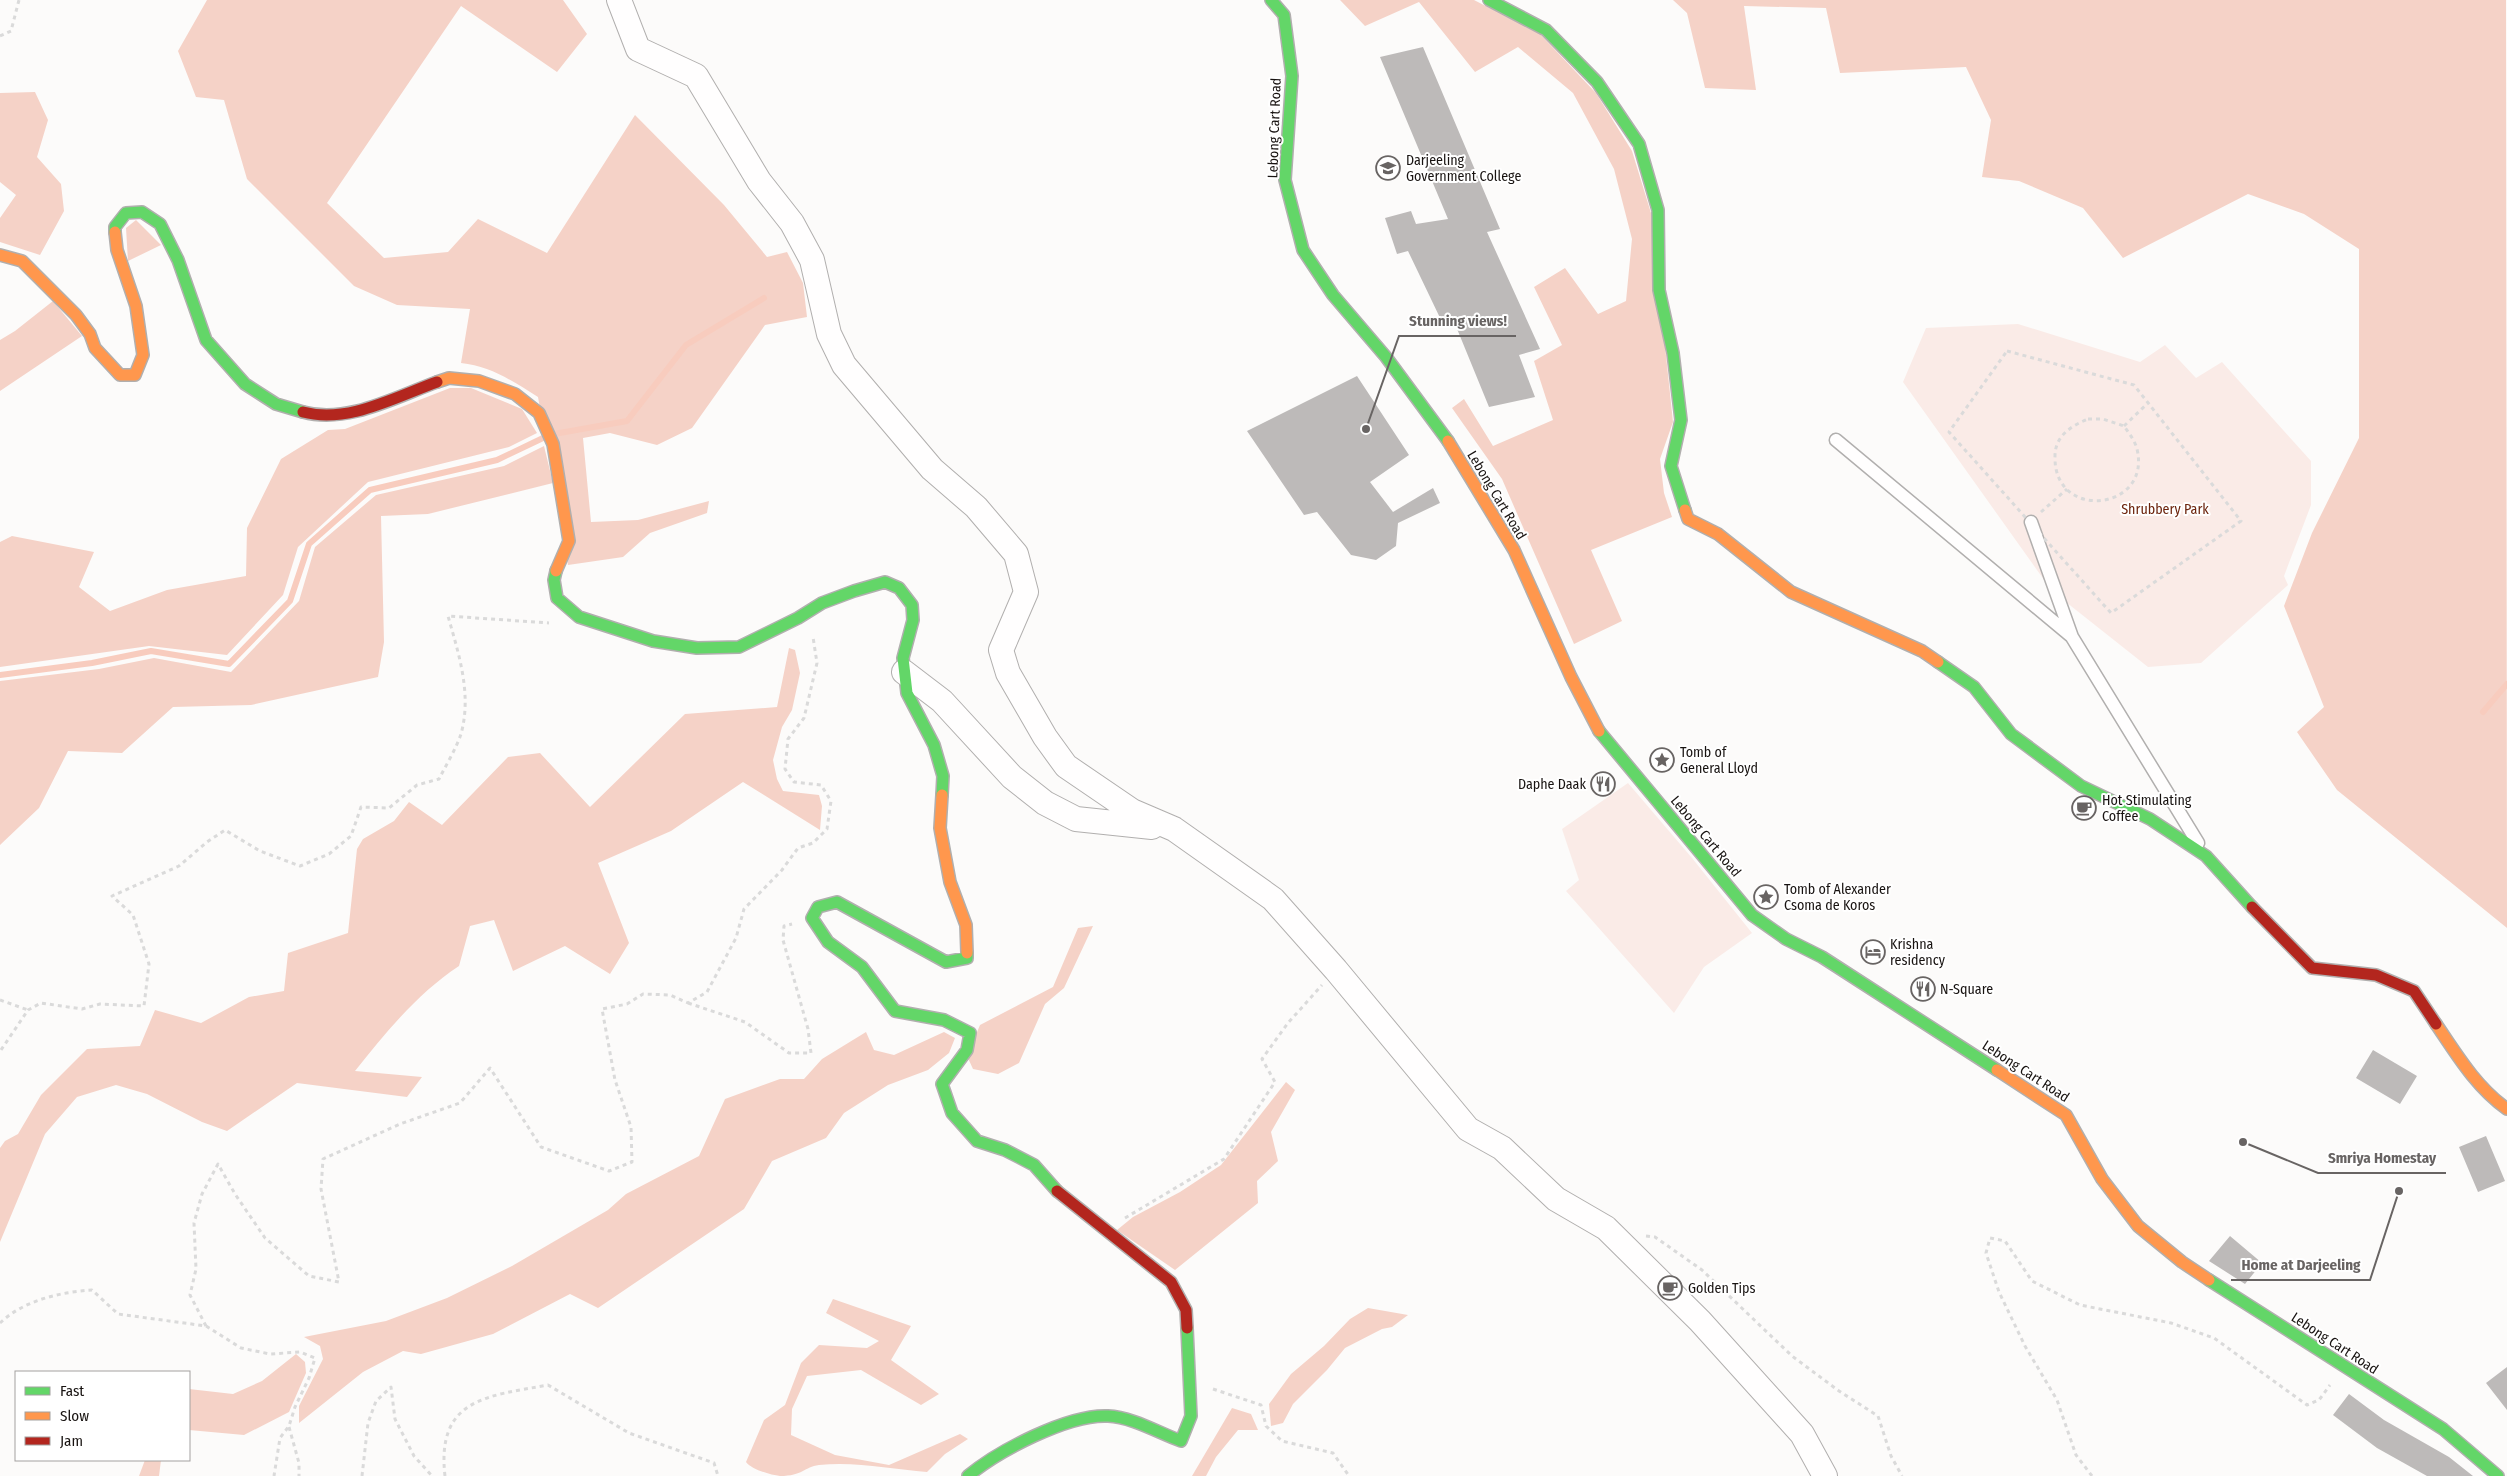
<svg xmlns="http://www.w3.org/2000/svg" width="2507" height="1476" viewBox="0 0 2507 1476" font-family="'Fira Sans Condensed',sans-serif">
<rect width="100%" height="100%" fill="#fcfbfa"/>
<path fill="#faebe7" d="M2018,324L2140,362L2165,345L2196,378L2222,362L2311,461V505L2284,576L2288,585L2201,663L2148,667L2052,591L1903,382L1926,328Z
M1628,783L1692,858L1752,933L1704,967L1674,1013L1566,891L1579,880L1562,829Z"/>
<path fill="#f5d2c7" d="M207,0H563L587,34L557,72L461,6L327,203L384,258L448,252L478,219L547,253L635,115L724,205L767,257L787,252L803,283L807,317L765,325L692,428L657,445L610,433L583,438L591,522L638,520L709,501L707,513L650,533L623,557L568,565L538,397C514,382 491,366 461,363L470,309L397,305L354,286L247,179L224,100L196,97L178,51Z
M1340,0H1474L1540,34L1596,93L1632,151L1651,213L1673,422L1660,459L1664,493L1672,517L1591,550L1622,621L1574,644L1502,479L1452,408L1464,399L1493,446L1553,420L1534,361L1562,345L1534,287L1565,268L1598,314L1626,301L1632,239L1614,169L1573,93L1518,47L1475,72L1419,2L1365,26Z
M1673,0H2506L2507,928L2337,790L2297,732L2324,707L2284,606L2312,533L2359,438V249L2304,214L2248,194L2123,258L2083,208L2019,181L1982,177L1991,120L1966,67L1840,73L1826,8L1744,6L1756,90L1705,88L1687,13Z
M35,92L48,120L37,157L61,184L64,211L40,255L0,242V218L16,195L0,182V93Z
M136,220L161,245L128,261L126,228Z
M53,301L82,336L0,391V340L15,331Z
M450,388H471L522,409L537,433L509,447L368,482L298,547L283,595L227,655L149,646L0,667V542L12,536L94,552L79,587L110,611L167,590L246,576L247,528L281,459L328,430L345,429Z
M544,446L553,483L428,514L381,516L384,642L378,677L251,705L173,707L122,753L68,751L39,808L0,845V681L99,669L154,658L231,672L299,601L315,547L376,495L504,466Z
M789,648L795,650L800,673L792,710L782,727L773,760L777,779L783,791L819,795L822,806L820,830L743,782L671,831L598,863L629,943L610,974L565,946L513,971L494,920L470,926L459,966C418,993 386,1032 355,1071L422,1077L407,1097L297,1083L227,1131L202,1122L147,1094L116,1085L77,1097L45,1134L0,1242V1148L5,1141L18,1134L41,1095L87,1049L140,1046L155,1010L201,1023L249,997L284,991L288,953L348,933L357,849L363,839L394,821L409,802L442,825L508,757L540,753L590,807L685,714L777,707Z
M1093,926L1064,988L1045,1004L1019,1063L998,1074L973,1069L967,1056L980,1025L1053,987L1078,928Z
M866,1032L874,1050L894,1055L944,1032L955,1038L949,1053L928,1070L888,1085L844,1113L826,1138L772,1161L744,1209L598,1308L570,1294L493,1334L421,1354L403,1351L363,1372L299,1423V1406L323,1359L320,1346L304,1337L386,1321L447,1298L512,1266L608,1210L626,1194L699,1156L725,1099L780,1079H804L822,1059Z
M1286,1082L1295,1090L1271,1132L1278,1161L1257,1181L1258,1203L1175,1270L1117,1230L1133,1217L1180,1192L1221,1165Z
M833,1299L911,1326L891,1360L939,1394L921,1405L861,1370L807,1376L792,1409L791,1435L835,1455L889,1465L960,1434L968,1439L945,1454L927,1472C892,1469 854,1461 819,1465C804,1467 803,1476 780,1476C770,1475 751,1469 746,1462L764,1420L785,1405L801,1363L819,1345L867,1348L879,1341L826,1313Z
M1368,1308L1408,1315L1392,1327L1382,1329L1345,1348L1327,1370L1293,1404L1283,1423L1271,1426L1269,1404L1291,1374L1324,1346L1350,1319Z
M296,1354L305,1362L306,1373L289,1412L244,1435L189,1430V1389L233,1394L262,1381Z
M1232,1408L1251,1414L1258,1430H1238L1216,1457L1206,1476H1192Z
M145,1460H161L159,1476H139Z"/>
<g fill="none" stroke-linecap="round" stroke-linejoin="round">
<path stroke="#f8ccbe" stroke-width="6" d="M554,434L627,421L686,345L764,298
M0,675L92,663L151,651L229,664L290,601L309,544L370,490L497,460L543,438
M2483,712L2507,684"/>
</g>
<path fill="#bdbab9" d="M1423,47L1500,229L1487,232L1540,349L1519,355L1535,397L1489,407L1453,319L1442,322L1408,251L1397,254L1385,218L1411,211L1416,224L1448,219L1380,57Z
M1357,376L1409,455L1370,482L1393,512L1433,488L1440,503L1398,523L1396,546L1376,560L1351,555L1317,512L1304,515L1247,431Z
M2373,1050L2417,1076L2400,1104L2356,1078Z
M2486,1136L2505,1181L2478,1192L2459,1147Z
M2230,1236L2262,1263L2245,1284L2209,1261Z
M2507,1367V1410L2486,1383Z
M2349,1394L2384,1420L2449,1457L2473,1476H2427L2377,1448L2333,1415Z"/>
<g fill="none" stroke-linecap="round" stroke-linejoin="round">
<g stroke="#b1afae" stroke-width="15">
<path id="lane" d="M1836,440L2071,636
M2031,522L2072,637L2198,843"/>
</g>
<g stroke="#b1afae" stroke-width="26">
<path id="street" d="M619,0L638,49L696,76L759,181L792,223L812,260L829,334L844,365L932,469L976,507L1016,554L1026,592L1001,650L1008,673L1045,737L1066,766L1132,811L1174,829L1273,899L1336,970L1468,1129L1502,1148L1556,1199L1606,1228L1700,1321L1802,1434L1825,1476
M904,672L942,701L1012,777L1045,803L1076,819L1152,827"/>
</g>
<g stroke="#b1afae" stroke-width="14">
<path id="fast" d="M1271,0L1284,15L1292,76L1285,180L1303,250L1333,295L1386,357L1448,441
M1489,0L1546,30L1597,82L1639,144L1658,210L1659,290L1673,353L1681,420L1671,466L1685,510
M115,232V227L126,213L142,212L160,224L178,260L206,340L245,384L276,404L303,412
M556,571L554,580L557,598L579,617L653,641L697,648L739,647L798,618L822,603L854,591L885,582L899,588L912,605L913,620L903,658L907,693L934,745L943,776L942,795
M1938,662L1974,687L2011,734L2081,786L2150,819L2206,856L2252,907
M1599,731L1752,915L1786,939L1822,957L1997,1070
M967,953V958L946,962L837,902L818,907L812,918L828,942L862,967L895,1011L944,1020L970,1033L967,1050L942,1084L952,1113L977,1141L1005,1150L1034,1165L1057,1191
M2209,1280L2443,1429L2498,1476
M968,1476C998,1451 1068,1414 1108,1416C1132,1417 1159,1433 1181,1441L1191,1416L1187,1328"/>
</g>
<g stroke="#b1afae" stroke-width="14">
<path id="slow" d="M0,255L22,261L76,315L90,334L95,348L120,375H135L143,355L136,306L117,250L115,232
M437,382L449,378L479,381L515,394L539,413L553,444L569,541L556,571
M1448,441L1514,550L1571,677L1599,731
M1685,510L1688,519L1718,534L1791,592L1922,651L1938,662
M942,795L940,828L950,882L966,925L967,953
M2436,1024C2457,1055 2476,1087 2507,1109
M1997,1070L2066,1115L2102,1179L2138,1226L2182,1262L2209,1280"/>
</g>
<g stroke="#b1afae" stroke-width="14">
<path id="jam" d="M303,412C348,424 395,397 437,382
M2252,907L2312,968L2376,975L2414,991L2436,1024
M1057,1191L1171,1282L1186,1310L1187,1328"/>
</g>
<path stroke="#dadada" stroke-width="3" stroke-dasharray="4 4" stroke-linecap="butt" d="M0,36L11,31L19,0
M2007,351L2134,385L2241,521L2111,613L1949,432Z
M2088,419H2103L2124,426C2129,433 2135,441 2137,449C2152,511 2053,522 2055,456C2055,436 2071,426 2088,419Z
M2124,426L2148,403
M2041,512L2067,489
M0,1000L28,1010
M688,1003L745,1022L789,1053H811L808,1029L783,940L784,926L792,924
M1,1050L28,1010L41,1003L82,1009L100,1004L144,1006L149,964L133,915L112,896L179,866L207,842L225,830L260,851L300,866L329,854L351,836L361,807L389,808L417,785L439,779C446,765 456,749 461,734C472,694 459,655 448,616L549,623
M1125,1218L1224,1159L1275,1082L1262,1059L1288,1023L1322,985
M1646,1236L1655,1237L1702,1270L1792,1356L1839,1391L1878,1416L1891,1456L1902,1476
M0,1323C24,1300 61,1292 92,1290L118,1314L206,1326L241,1348L270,1354L300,1352L315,1358L309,1378L295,1407L289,1426L280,1438L274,1476
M206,1326L190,1295L196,1269L194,1223L202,1194L218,1164L235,1194L265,1238L309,1276L339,1282L321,1189L323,1159L400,1124L460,1103L490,1068L541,1147L609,1171L632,1162L631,1127L615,1080L602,1009L627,1004L643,994L670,995L688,1003L707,992L736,938L744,909L782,870L798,848L813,843L827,829L831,801L821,785L794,782L785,769L788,739L804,718L817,663L813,637
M1213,1389L1261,1405L1266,1426L1282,1441L1333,1453L1349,1476
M289,1427L299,1463V1476
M362,1476L368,1423L376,1401L391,1387L395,1419L414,1456L432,1476
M445,1476C436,1398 488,1396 548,1385L629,1433L714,1463L718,1476
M2092,1476L2076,1455L2057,1400L2025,1346L1999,1292L1986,1253L1990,1238L2005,1241L2032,1281L2080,1305L2171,1323L2214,1338L2307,1405L2319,1400L2330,1385"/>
<use href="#lane" stroke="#fffefe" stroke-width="12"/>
<use href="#street" stroke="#fffefe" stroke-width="24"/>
<use href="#fast" stroke="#63d668" stroke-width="11"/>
<use href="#slow" stroke="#ff974d" stroke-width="11"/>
<use href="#jam" stroke="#b3261e" stroke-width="11"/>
</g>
<defs>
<g id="university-ring" transform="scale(1.25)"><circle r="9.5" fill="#fff" stroke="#686463" stroke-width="1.5"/><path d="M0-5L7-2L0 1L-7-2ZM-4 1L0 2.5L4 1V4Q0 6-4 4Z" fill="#686463"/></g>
<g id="sight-ring" transform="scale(1.25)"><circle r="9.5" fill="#fff" stroke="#686463" stroke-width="1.5"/><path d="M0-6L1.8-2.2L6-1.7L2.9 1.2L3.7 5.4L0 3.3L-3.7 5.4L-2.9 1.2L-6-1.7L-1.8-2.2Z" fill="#686463"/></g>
<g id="restaurant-ring" transform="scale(1.25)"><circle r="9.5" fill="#fff" stroke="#686463" stroke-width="1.5"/><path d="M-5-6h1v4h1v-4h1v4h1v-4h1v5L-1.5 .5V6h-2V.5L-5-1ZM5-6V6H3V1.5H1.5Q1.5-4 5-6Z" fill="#686463"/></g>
<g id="cafe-ring" transform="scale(1.25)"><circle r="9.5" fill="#fff" stroke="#686463" stroke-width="1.5"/><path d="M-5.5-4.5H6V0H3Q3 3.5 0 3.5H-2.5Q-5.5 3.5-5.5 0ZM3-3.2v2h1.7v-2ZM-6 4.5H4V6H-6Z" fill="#686463"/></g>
<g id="hotel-ring" transform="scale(1.25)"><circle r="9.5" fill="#fff" stroke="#686463" stroke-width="1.5"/><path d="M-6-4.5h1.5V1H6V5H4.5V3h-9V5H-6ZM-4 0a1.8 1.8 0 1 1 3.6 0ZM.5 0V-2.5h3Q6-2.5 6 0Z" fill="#686463"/></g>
</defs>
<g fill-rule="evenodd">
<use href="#university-ring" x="1388" y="168"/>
<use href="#sight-ring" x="1662" y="760"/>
<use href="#restaurant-ring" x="1603" y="784"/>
<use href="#cafe-ring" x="2084" y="808"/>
<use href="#sight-ring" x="1766" y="897"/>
<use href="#hotel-ring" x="1873" y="952"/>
<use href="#restaurant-ring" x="1923" y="989"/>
<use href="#cafe-ring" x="1670" y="1288"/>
</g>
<g text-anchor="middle" stroke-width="4" stroke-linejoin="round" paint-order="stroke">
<g font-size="14" fill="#181311" stroke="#fff">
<text transform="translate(1274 128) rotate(-88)" y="5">Lebong Cart Road</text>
<text transform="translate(1497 495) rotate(59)" y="5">Lebong Cart Road</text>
<text transform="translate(1706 836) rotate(50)" y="5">Lebong Cart Road</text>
<text transform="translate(2026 1071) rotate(33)" y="5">Lebong Cart Road</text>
<text transform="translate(2335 1343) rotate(33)" y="5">Lebong Cart Road</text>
</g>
<g font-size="14" fill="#181311" stroke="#fff" text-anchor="start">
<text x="1406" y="165">Darjeeling<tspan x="1406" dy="16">Government College</tspan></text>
<text x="1680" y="757">Tomb of<tspan x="1680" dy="16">General Lloyd</tspan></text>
<text x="1586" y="789" text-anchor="end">Daphe Daak</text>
<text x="2102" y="805">Hot Stimulating<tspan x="2102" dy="16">Coffee</tspan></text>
<text x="1784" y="894">Tomb of Alexander<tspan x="1784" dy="16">Csoma de Koros</tspan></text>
<text x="1890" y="949">Krishna<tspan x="1890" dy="16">residency</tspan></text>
<text x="1940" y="994">N-Square</text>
<text x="1688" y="1293">Golden Tips</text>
</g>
<g font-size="14" fill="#6c240d" stroke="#fff">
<text x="2165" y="514">Shrubbery Park</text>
</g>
</g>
<path fill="none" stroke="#686463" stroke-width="2" d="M1366 429L1399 336H1516M2243 1142L2318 1173H2446M2399 1191L2370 1280H2231"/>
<g fill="#686463" stroke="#fff" stroke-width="2">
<circle cx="1366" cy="429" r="5"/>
<circle cx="2243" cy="1142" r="5"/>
<circle cx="2399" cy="1191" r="5"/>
</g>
<g font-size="15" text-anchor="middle" font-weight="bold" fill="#686463" stroke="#fff" stroke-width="4" stroke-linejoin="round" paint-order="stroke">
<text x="1458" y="326">Stunning views!</text>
<text x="2382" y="1163">Smriya Homestay</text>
<text x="2301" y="1270">Home at Darjeeling</text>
</g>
<rect x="15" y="1371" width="175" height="90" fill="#ffffff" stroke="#a3a1a0"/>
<rect x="25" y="1387" width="25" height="8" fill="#63d668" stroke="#a3a1a0"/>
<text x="60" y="1396" font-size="15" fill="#181311">Fast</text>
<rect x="25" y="1412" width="25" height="8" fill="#ff974d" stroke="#a3a1a0"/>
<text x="60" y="1421" font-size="15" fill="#181311">Slow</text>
<rect x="25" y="1437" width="25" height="8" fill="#b3261e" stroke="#a3a1a0"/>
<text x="60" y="1446" font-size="15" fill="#181311">Jam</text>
</svg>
